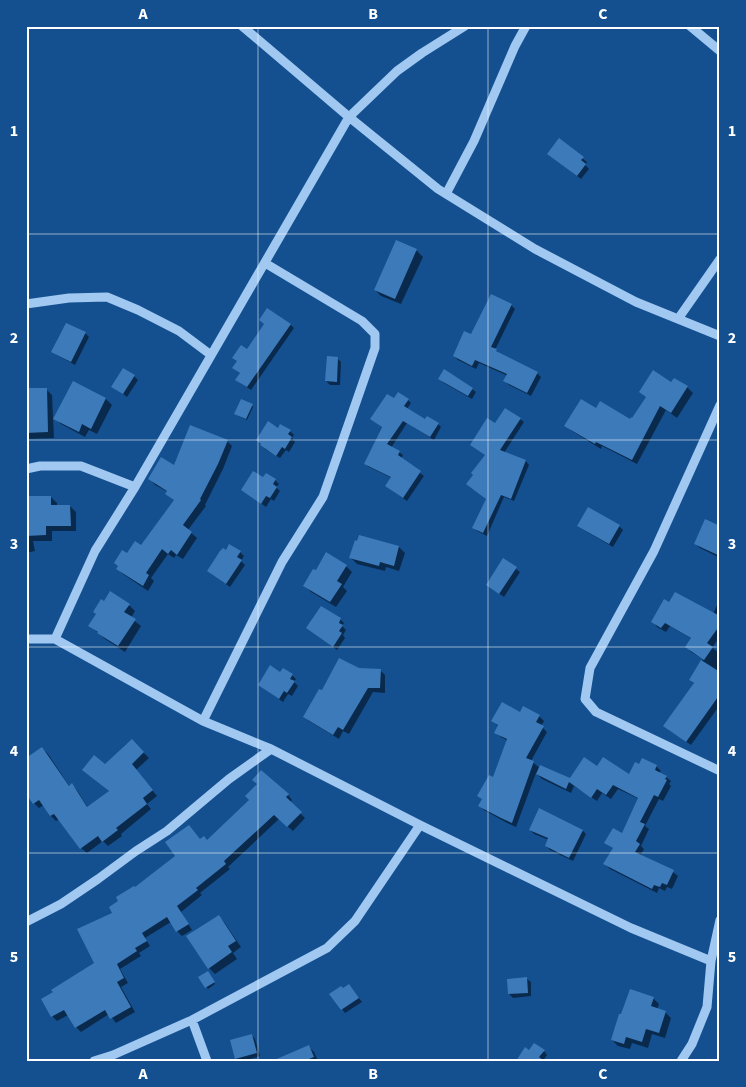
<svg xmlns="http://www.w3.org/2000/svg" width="746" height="1087" viewBox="0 0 746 1087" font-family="'Source Sans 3',sans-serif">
<rect width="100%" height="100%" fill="#145090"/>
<path fill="#0007" d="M559,140L587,162L585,165L589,169L581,179L552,157Z
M397,242L417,251L423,257L401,304L381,296L375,290Z
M511,305L515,309L495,350L500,354L537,373L541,377L531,396L509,385L505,381L508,376L479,363L476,369L458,360L454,356L471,335Z
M290,324L294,328L251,390L241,383V374L234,368L247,351Z
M85,333L89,337L75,365L57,355L53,351Z
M337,358L341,362L340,385H330L326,381Z
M134,376L138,380L127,397L113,386Z
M440,379L472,389L476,392L472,399L444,383Z
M674,379L687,387L693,393L677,418L666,410L637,464L602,446L601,449L572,431L566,426L597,409L630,420L633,419L647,398L641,392L672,384Z
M73,383L106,399L112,405L97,434L89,430L85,437L61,424L55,418Z
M46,389L52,395L54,438L26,439V390Z
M394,400H408L411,403L407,409L425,421L438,424L441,427L434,440L407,423L391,448L399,452L403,455L401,459L424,476L407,501L390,489L392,478L369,467L365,464Z
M252,405L253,407L247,420L235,414Z
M520,419L524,422L504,453L526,461L529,465L514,501L504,497L487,536L477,531L474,528L487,499L486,455L472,445L495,425Z
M278,429L290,431L294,435L292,438L295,442L289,452L286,450L280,458L265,449L257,440Z
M227,441L232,446L223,469L205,505L206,506L188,530L197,538L183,559L176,555L174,558L168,554L151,578L154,581L148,591L123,574L118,569L127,555L141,546L175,501L167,494L168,492L155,485L150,479Z
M263,478L275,480L279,484L276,487L280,491L274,501L271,499L266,507L246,493Z
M51,497L57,503V506H70L76,512V531H52V541H33L35,551L26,553V515Z
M578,526H619L623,530L613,547L582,529Z
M720,527V558L700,548L695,544Z
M399,547L405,553L399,571L386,567L385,571L357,564L351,558Z
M240,552L244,556L241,561L245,565L230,587L212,574Z
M504,560L520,572L504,597L487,585Z
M346,566L352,572L343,587L347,591L336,607L311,592L305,586Z
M720,599V636L712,648L720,653V705L691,745L669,730L694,684L690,680L703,659L691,652L687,647L692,639L670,626L666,632L657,627L653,622L670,603L713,614Z
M129,605L135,611L131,618L141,626L125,652L105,639L90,626Z
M340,619L344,623L342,626L346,630L343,635L345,638L337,650L308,628Z
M359,669L380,670L385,675V693L373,692L349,734L343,731L339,739L309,721L304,716L322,692Z
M280,673L292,675L296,679L294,682L298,686L292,696L288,694L283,702L263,688Z
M521,713L539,716L544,721L541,726L547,732L531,761L540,768L570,779L597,768L629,776L656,766L661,771L659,773L666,777L671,781L669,784L671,786L663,801L659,799L645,826L649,829L641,846L644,849L640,856L673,872L678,876L672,889L667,887L665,891L659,888L657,893L610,869L605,864L614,849L606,843L622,835L639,799L618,789L611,799L602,793L597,801L574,786L571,793L542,779L536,773L516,827L507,823L484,810L480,805L493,779L508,741L501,737L496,732L498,726L493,721Z
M132,741L149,758L136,770L157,796L147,804L151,809L121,834L122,836L108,846L103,841L87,853L81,848L60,819L56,821L51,816L44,805L39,808L34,803L42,748L48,754L70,787L72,785L77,790L88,808L110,792L84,770L105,766Z
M288,795L292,800L290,803L305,818L293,831L279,819L228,867L230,869L200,893L202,895L181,912L192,930L182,936L177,931L171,922L145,938L150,946L139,953L141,956L120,969L128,983L121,987L135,1012L116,1023L109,1014L81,1032L76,1027L68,1015L57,1021L52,1016L43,999L95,963L114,913L136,889L177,856L189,826L200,840L207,841Z
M530,830L583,831L586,834L573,861L550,850L546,846L549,840L534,834Z
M218,916L224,922L241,947L233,953L237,959L215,974L209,968Z
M209,974L215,984L208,989L200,978Z
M527,979L531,982V996L513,998L509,994Z
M349,985L362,1002L345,1013L342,1009L343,990Z
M653,998L659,1004L657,1010L665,1012L671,1018L665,1038L652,1034L648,1048L632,1043L630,1049L618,1046L612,1040Z
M252,1035L255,1039L260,1056L244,1061H239L236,1058Z
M308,1046L314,1052L318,1061H275Z
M544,1051L547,1055L543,1061L529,1052Z"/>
<path fill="#3d7ab9" d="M559,138L584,157L581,160L586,164L577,176L547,154Z
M396,240L417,249L395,299L374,290Z
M491,294L512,304L491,347L497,349L496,351L538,372L527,393L503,381L507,374L475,360L472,366L453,356L464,331L471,334Z
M267,308L291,324L247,387L235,380L240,373L232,368L237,361L232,358L241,345L247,349L264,324L259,320Z
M66,323L86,332L71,362L51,352Z
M327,356L338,357L337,382L325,381Z
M123,368L135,375L123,394L111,387Z
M444,369L473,388L468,396L438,379Z
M653,370L671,382L674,378L688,386L671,413L660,406L632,460L596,442L595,444L564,426L581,399L596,408L600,401L630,419L631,417L632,418L646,397L639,392Z
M73,381L106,398L91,429L82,424L79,432L53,419Z
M26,388H47L48,432L26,433Z
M398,392L409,399L404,406L425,419L427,416L439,423L430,437L403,421L387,444L400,451L398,455L421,471L403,498L385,486L391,477L364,464L382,427L370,419L387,394L394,398Z
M241,399L253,404L246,419L234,414Z
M505,408L521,418L500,450L526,460L511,499L501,495L483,533L472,528L486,499L466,484L473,475L471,473L485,455L470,445L487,418L495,423Z
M268,421L278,428L280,424L291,430L288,434L292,437L285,449L282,447L276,456L260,445L261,444L256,440Z
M190,425L228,440L218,464L200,499L201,500L183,525L192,532L177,555L171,550L168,554L162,549L146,573L149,575L143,586L116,569L118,566L114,563L122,550L127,553L135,541L141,545L174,500L165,494L167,491L148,479L161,457L174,465Z
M253,471L263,477L266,473L276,479L273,484L277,487L270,498L266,496L261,504L241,490Z
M26,496H51V505H70L71,526H46V535L26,536Z
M588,507L620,525L609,544L577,526Z
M705,519L720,526V556L694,544Z
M359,535L399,546L394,566L380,562L379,566L349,558L355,540L357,541Z
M229,544L241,551L237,557L242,560L226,584L207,571L220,551L223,548L226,550Z
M326,552L347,565L337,581L342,584L330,602L303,586L313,569L316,570Z
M503,558L517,567L499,594L486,585Z
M110,591L130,604L124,612L136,619L118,646L97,633L98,632L88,626L96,614L93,612L101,599L104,601Z
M675,592L720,616V625L707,643L713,647L704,660L685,647L691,638L665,623L661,628L651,622L664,599L669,602Z
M321,606L341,618L339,623L343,625L339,631L342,633L333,647L306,628Z
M339,658L359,668L381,669L380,688H368L343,730L338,727L333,735L303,717L319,689L322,690Z
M701,660L720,672V694L686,742L663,726L694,683L689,680Z
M270,665L280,672L283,668L293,674L290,679L295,681L287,693L284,691L279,699L258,685Z
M502,702L520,712L523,706L540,715L536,722L544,726L526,758L534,761L512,823L501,818L478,806L482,799L477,796L489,775L493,777L507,739L494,733L498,725L491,721Z
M132,739L144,752L132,764L153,790L143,798L147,804L116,828L118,830L102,842L98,836L80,849L54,814L50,816L39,800L33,804L26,794V758L42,747L69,786L72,783L87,807L109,791L82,770L94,755L105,764Z
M584,757L597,766L603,757L629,774L635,762L639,764L642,758L657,765L655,770L667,776L665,779L667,780L658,797L654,795L640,822L645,824L636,841L640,844L635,852L674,870L667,885L662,883L660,887L654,885L652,889L603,864L613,848L604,843L613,828L622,833L638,798L613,785L606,795L597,789L591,798L569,782L566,789L536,774L540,765L570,778Z
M261,770L289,794L286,797L302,812L287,827L274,815L224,861L226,864L196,888L198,890L177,906L189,924L176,932L167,917L142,933L147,941L135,948L137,951L117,964L124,978L117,982L131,1007L110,1019L105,1010L75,1028L64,1010L51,1017L41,999L53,992L51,990L94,963L77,929L112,913L109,907L118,901L116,897L134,886L135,887L175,856L165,842L189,825L200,839L204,836L207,840L249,800L245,796L257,784L252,780Z
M539,808L583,830L569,858L545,846L548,838L529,830Z
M219,915L236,941L228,946L232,952L208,969L186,936Z
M208,971L215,982L205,988L198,977Z
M527,977L528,993L508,994L507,979Z
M349,984L359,998L341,1010L329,994L341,986L343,988Z
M630,989L654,997L651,1006L666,1011L659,1033L646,1029L642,1042L626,1037L624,1044L611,1040L619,1014H621Z
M252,1034L257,1053L235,1059L230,1040Z
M534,1043L545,1050L539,1057L544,1061H516L525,1047L529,1050Z
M309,1045L314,1057L304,1061H272Z"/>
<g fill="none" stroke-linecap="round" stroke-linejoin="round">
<path stroke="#a0c8f1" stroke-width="9" d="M242,26L349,117L438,189L535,249L636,302L720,336
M690,26L720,51
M446,194L474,141L515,46L526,26
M26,304L69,298L107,297L138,310L179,331L211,355
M678,319L720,259
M720,405L654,551L590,668L585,699L596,712L720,771
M26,469L40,466H81L135,487
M26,639H55L203,721L271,749L420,825L631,928L711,961
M55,639L95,551L135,487L349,117L397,71L422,53L465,26
M203,721L282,562L323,497L375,348V334L362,321L265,263
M26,922L61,904L98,879L136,851L167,831L229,779L271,749
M192,1020L207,1061
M94,1061L113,1055L192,1020L327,948L355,921L420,825
M681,1061L692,1044L707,1007L711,961L720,920"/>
</g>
<path fill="none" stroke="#fff" stroke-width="1" stroke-opacity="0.55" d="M258,26V1061M488,26V1061M26,234H720M26,440H720M26,647H720M26,853H720"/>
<rect width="746" height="1087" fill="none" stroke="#145090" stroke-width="55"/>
<rect x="28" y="28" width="690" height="1032" fill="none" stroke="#fff" stroke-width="2"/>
<g font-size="16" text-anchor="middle" font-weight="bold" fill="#fff">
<text x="143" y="19">A</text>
<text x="373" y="19">B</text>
<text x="603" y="19">C</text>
<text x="14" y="136">1</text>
<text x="732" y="136">1</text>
<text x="14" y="343">2</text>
<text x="732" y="343">2</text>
<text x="14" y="549">3</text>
<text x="732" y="549">3</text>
<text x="14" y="756">4</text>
<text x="732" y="756">4</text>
<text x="14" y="962">5</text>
<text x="732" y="962">5</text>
<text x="143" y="1079">A</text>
<text x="373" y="1079">B</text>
<text x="603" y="1079">C</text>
</g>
</svg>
